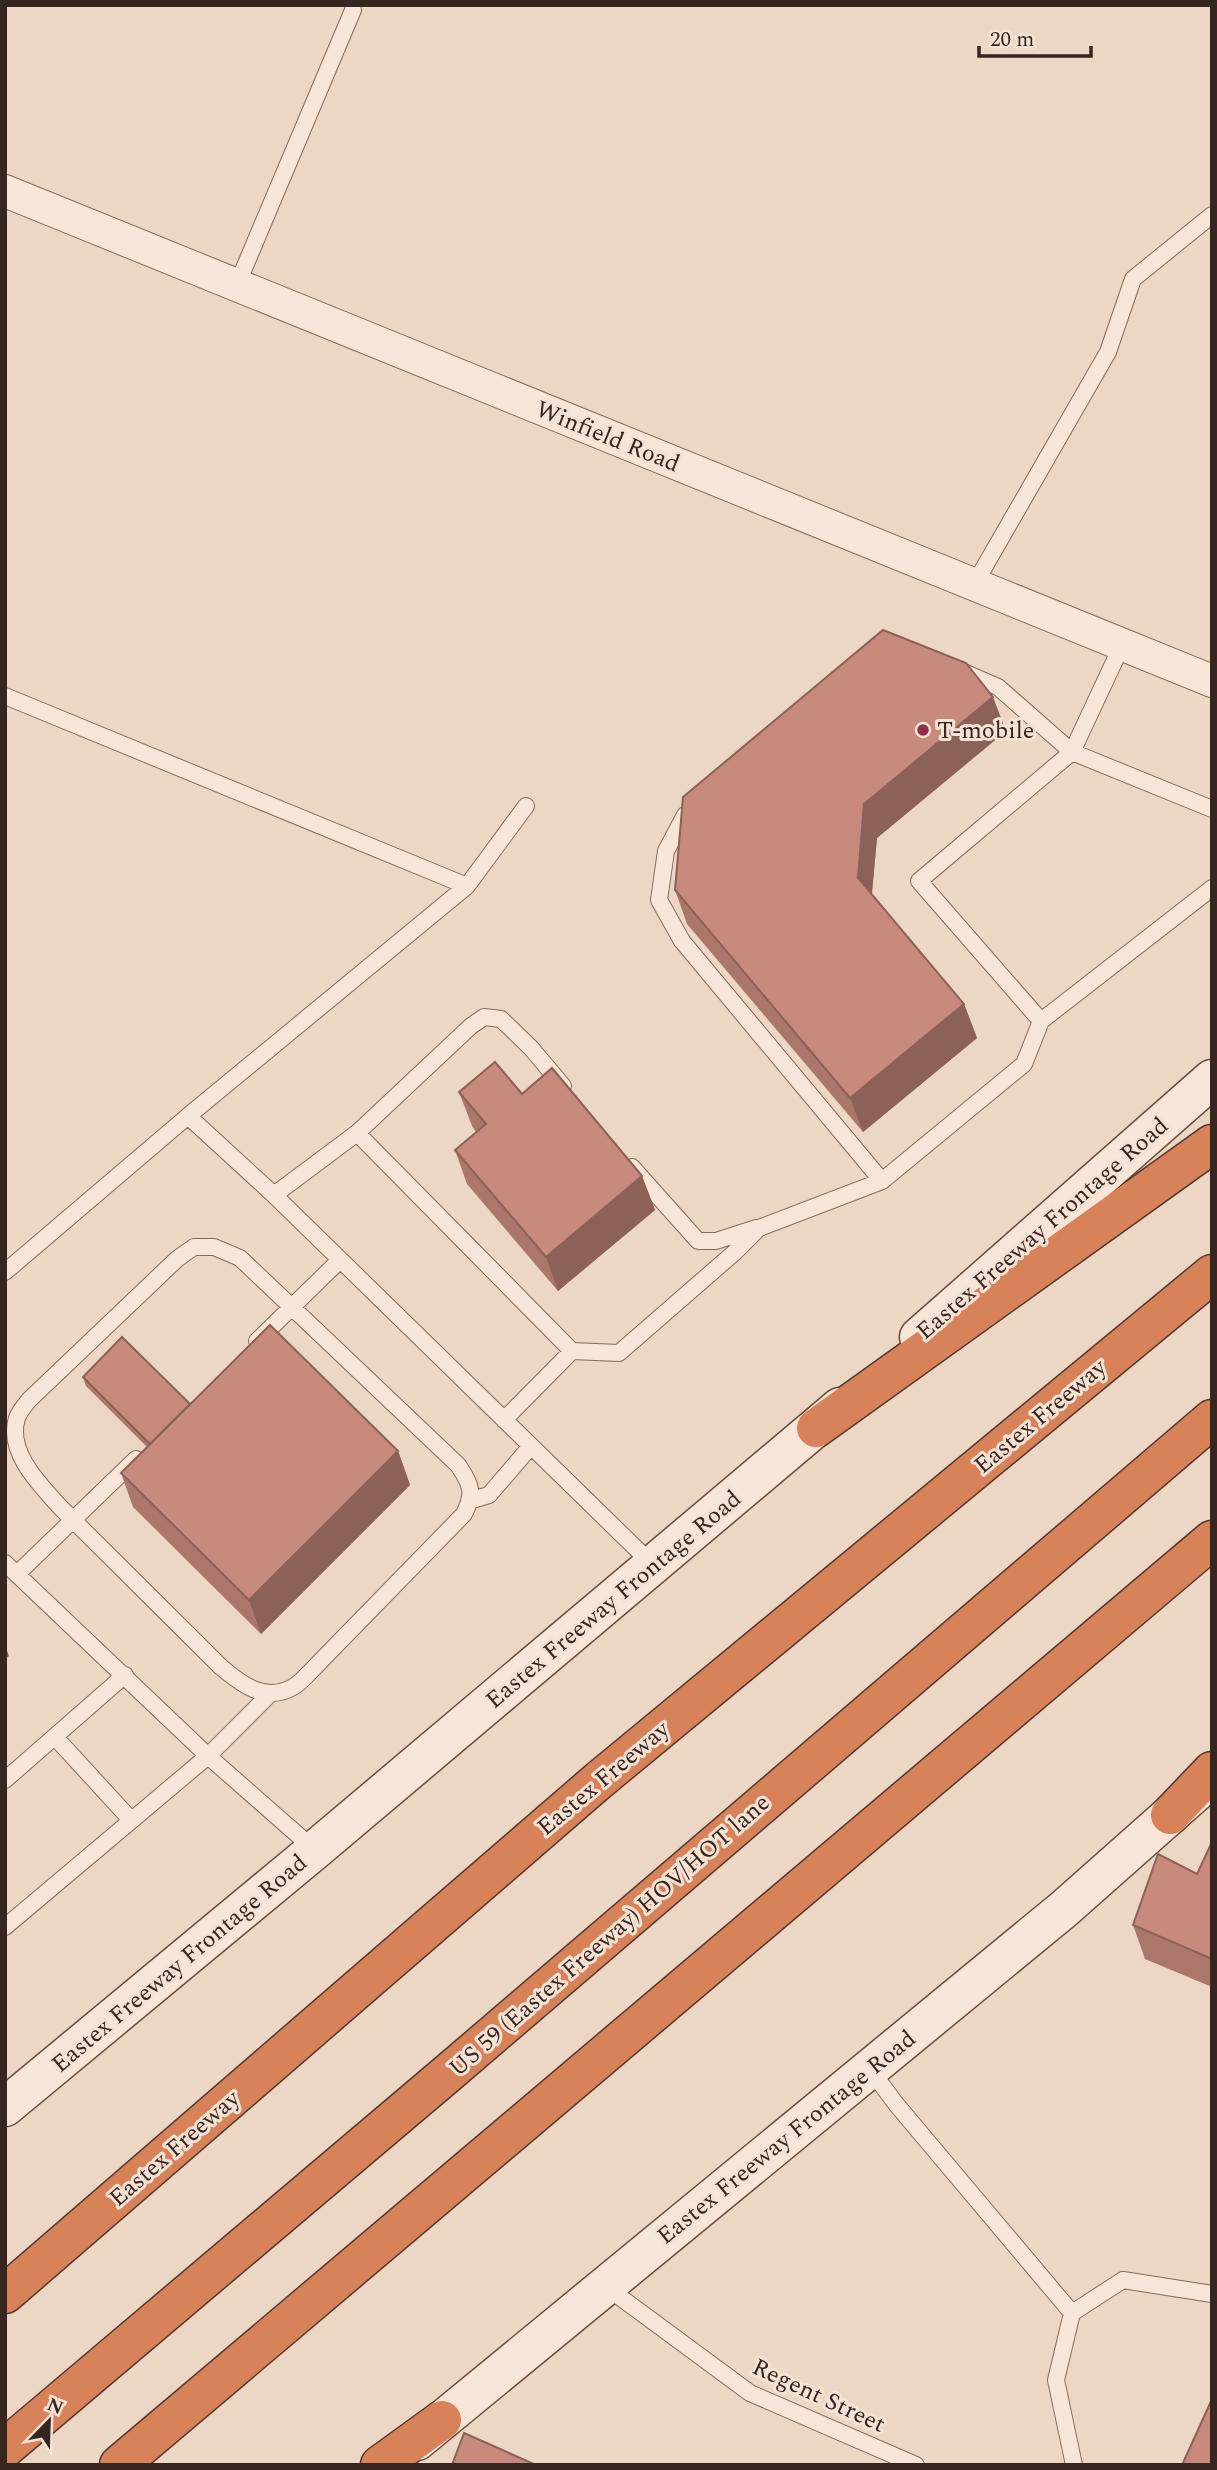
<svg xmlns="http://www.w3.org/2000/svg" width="1217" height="2470" viewBox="0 0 1217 2470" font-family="Spectral,serif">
<rect width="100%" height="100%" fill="#ecd7c4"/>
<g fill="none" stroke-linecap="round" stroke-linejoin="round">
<g stroke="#86685c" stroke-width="18">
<path id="service" d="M237,285L353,10
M974,585L1108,352L1133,279L1212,215
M959,670L998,687L1072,752L1122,645
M5,696L467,886L188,1116L274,1195L653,1565
M695,807L685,815L666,851L659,900L682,941L882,1181
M467,886L526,806
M1041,1021L919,881L1072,752L1212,809
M357,1133L471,1026L484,1017L501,1019L531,1048L563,1086
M632,1167L698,1241H716L756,1228
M274,1195L357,1133L572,1351L504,1420
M194,1247H214L240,1258L458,1465C471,1484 475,1493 464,1514L310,1672C305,1677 299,1684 293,1687C265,1703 241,1684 221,1667L61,1508C41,1486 6,1452 17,1418C19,1412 25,1405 29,1400L177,1259Z
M5,1272L188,1116
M257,1341L340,1260
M572,1351L619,1353L735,1252L759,1228L882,1181L1024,1064L1041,1021L1212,888
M472,1500L489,1495L531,1446
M5,1563L208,1756L315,1850
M17,1574L136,1459
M55,1737L131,1820
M5,1780L125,1675
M5,1927L208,1756L270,1694
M870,2069L896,2104L1072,2313
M605,2286L750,2393L916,2465
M1074,2465L1056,2380L1072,2313L1123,2280L1212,2294"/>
</g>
<g stroke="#86685c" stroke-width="34">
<path id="minor" d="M5,191L1212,681"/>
</g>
<g stroke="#684a3f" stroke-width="41">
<path id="secondary" d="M919,1337L1212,1079
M5,2107L315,1850L840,1407
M417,2441L1064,1909L1196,1792"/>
</g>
<g stroke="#543830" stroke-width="41">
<path id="motorway" d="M816,1428L1212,1144
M1170,1815L1212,1771
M5,2294L598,1781L1212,1274
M5,2448L447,2074L1212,1419
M119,2465L1212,1540
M380,2465L442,2420"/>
</g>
<use href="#service" stroke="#f7e6d7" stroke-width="16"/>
<use href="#minor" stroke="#f7e6d7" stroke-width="32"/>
<use href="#secondary" stroke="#f7e6d7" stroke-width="38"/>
<use href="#motorway" stroke="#d78259" stroke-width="38"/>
</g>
<path fill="#ac776b" d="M1006,731L877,838L872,894L964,1004L977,1038L863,1132L687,924L675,890Z
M459,1092L522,1094L642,1176L655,1210L558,1291L467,1184L455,1150L476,1132L472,1126Z
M83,1377L190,1404L398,1451L410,1485L261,1634L133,1507L121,1473L147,1447L86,1386Z
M1212,1842V1987L1145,1959L1133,1925L1197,1874Z"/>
<path fill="#8c6157" d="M993,697L1006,731L877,838L870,912L858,878L864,804Z
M964,1004L977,1038L863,1132L850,1098Z
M642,1176L655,1210L558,1291L546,1257Z
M398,1451L410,1485L261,1634L249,1600Z
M5,1645L9,1656L5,1659Z"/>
<path fill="#c88a7c" stroke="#8c6157" stroke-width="2" d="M883,630L966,663L993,697L864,804L858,878L964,1004L850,1098L675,890L683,797Z
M495,1062L522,1094L552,1068L642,1176L546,1257L455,1150L486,1124L459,1092Z
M270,1325L398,1451L249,1600L121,1473Z
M122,1337L190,1404L150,1444L83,1377Z
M1212,1842V1959L1133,1925L1158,1854L1197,1874Z
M1212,2399V2465H1182Z
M464,2433L536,2465H452Z"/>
<circle fill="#922e47" stroke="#f4e3d4" stroke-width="2.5" cx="923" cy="730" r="7"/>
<g text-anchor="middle" stroke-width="6" stroke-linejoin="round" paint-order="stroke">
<g font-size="24" fill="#37251f" stroke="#f4e3d4">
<text transform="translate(608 436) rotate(22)" y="8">Winfield Road</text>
<text transform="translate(1042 1228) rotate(-41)" y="8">Eastex Freeway Frontage Road</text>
<text transform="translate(1040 1416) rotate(-40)" y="8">Eastex Freeway</text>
<text transform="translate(613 1599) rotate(-40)" y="8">Eastex Freeway Frontage Road</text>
<text transform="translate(603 1778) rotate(-40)" y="8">Eastex Freeway</text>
<text transform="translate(609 1935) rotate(-41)" y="8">US 59 (Eastex Freeway) HOV/HOT lane</text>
<text transform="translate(179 1963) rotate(-40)" y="8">Eastex Freeway Frontage Road</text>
<text transform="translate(786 2137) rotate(-39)" y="8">Eastex Freeway Frontage Road</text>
<text transform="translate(174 2148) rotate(-41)" y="8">Eastex Freeway</text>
<text transform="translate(819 2395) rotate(25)" y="8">Regent Street</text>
</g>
<g font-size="24" fill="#37251f" stroke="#f4e3d4" text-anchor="start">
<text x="937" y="738">T-mobile</text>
</g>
</g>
<rect width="1217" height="2470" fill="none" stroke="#37251f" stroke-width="14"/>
<g transform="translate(49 2421) rotate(23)" stroke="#f4e3d4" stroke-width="5" paint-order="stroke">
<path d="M0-5L12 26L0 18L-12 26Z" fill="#37251f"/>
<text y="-10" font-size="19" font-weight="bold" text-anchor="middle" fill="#37251f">N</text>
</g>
<path d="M979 46v10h112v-10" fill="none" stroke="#37251f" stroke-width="3.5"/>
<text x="990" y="46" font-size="21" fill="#37251f" stroke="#f4e3d4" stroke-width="5" paint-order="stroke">20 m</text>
</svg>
